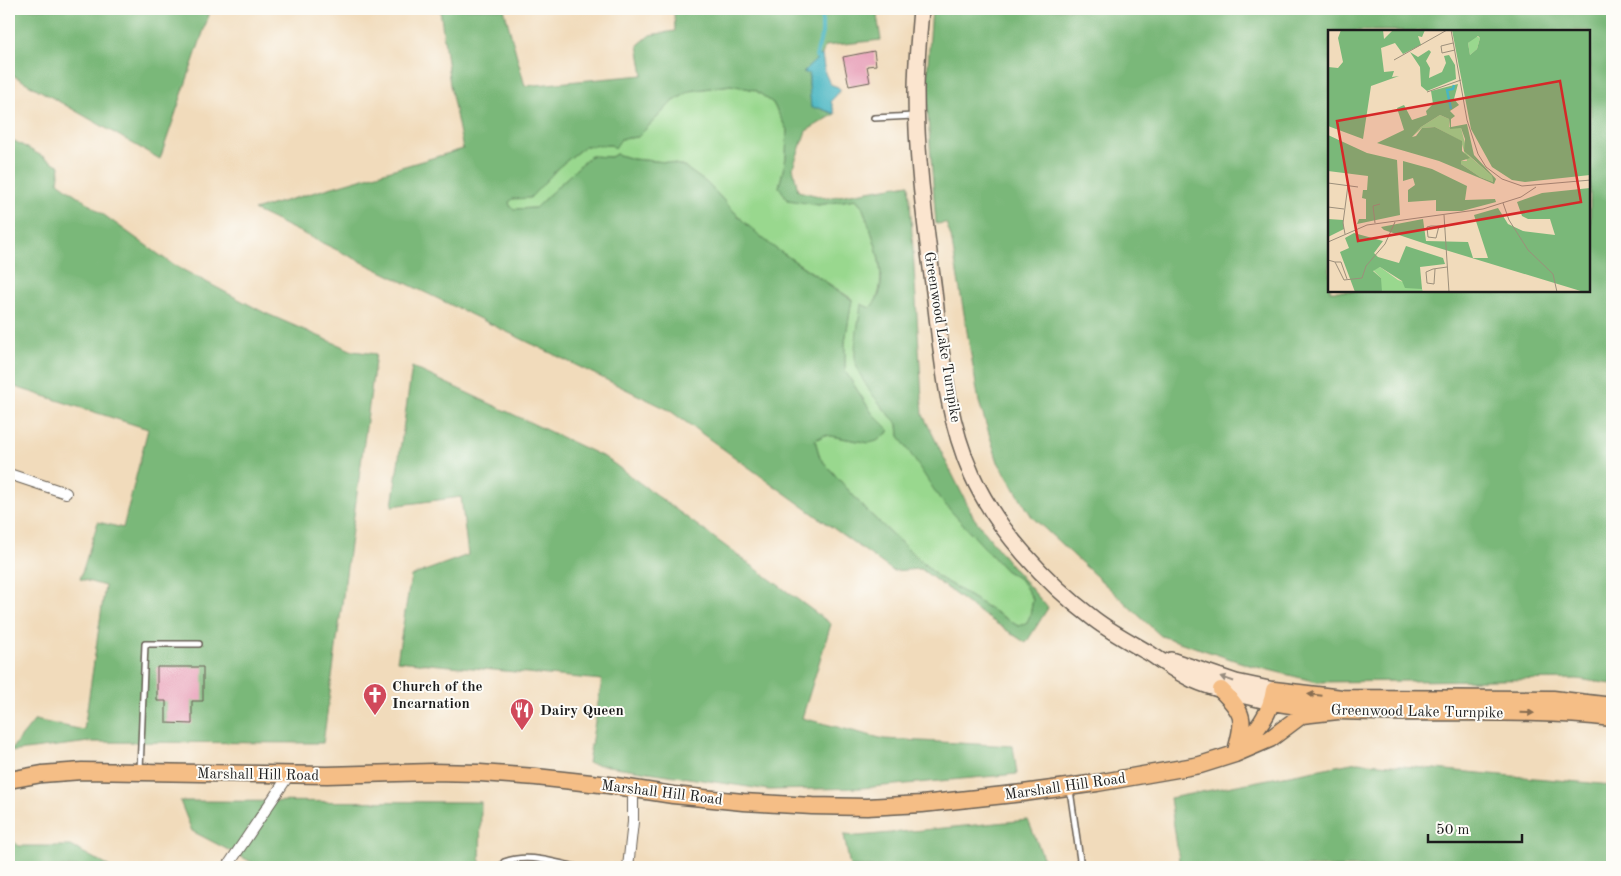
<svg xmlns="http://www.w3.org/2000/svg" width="1621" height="876" viewBox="0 0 1621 876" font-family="'Old Standard TT',serif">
<rect width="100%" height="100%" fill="#fdfcf7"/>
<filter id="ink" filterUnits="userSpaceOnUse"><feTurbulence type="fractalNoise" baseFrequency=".02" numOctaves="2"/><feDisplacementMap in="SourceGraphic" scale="10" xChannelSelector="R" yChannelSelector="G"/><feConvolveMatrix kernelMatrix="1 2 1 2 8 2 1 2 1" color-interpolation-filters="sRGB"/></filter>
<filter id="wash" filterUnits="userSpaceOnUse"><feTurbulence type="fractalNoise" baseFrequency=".0096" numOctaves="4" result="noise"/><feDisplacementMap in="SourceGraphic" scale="20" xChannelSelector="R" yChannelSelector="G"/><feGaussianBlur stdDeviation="1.12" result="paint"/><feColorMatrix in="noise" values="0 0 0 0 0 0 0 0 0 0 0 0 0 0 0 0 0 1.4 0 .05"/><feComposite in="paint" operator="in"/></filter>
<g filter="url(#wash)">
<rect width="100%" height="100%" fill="#f1dbbb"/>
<path fill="#99d88e" stroke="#5a7a55" d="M731,85L755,90L773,103L787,130L786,158L779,187L818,205L856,199L862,206C871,231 887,269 878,295C877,300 873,304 870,309L861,305L881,406L898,424L899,436L1005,570L1021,580L1033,599L1030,616L1026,624L1018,626L937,576L867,511L820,458L815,440L825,435L869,443L890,431L872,413L845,371V342L852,299L772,246L744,222L707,183L683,166L666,162L632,159L616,154L611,157L590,156L535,208L514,209L510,206L509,202L513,199L560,166L585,146L611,145L621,139L638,137L671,103L690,91Z"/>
<path fill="#7ab879" stroke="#4b6a4a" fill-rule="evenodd" d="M9,9H211L160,159L9,73Z
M440,9H504L525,86L643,75L638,45L650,35L675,31L674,12L685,9H876L881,40L825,46L822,55L816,57V60L804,72L809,74V86L819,108L835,114L806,131L793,167L798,191L827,198L909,184L923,415L974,518L1009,563L1048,608L1026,643L979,612L921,569L893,571L669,410L254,210L463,149L450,85ZM731,85L755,90L773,103L787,130L786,158L779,187L788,200L818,205L856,199L862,206C871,231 887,269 879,295C877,300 873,304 870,308L861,304C859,321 854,343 855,359C857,379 884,410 898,424L899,436L940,499L1005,570L1021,580L1033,599L1030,616L1026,624L1018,626L937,576L867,511L820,458L815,440L825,435L869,443L877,441L890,431L872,413L845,371V342L852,300L772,246L744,222L707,183L683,166L666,162L632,159L616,154L611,157L590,156L535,208L514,209L510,206L509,202L513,199L530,198L560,166L585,146L611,145L615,148L621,139L638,137L671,103L690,91Z
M932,9H1612V684L1577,679L1317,682L1249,665L1161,636L1032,517L998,462L979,402L951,237L946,223L936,224L926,91ZM1590,31V291H1330V31Z
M9,138L60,166L58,182L172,264L265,313L353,351L376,354L323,743L89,742L9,752L35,720L84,730L105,586L80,579L98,522L123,528L148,429L9,385Z
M412,367L606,458L831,624L802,718L884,739L1013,746L1017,774L861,788L769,790L588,763L602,680L397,661L411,576L468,555L461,497L392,506Z
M1357,762L1612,785V867H1180L1170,798Z
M180,801L481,802L480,867H261L192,831Z
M1028,820L1047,867H850L844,835L859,836Z
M9,838L19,846H71L110,867H9Z"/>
<path fill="#48b6c2" stroke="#32696f" d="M822,55L825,73L830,84L838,87L841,90L831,101L835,114L819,108H811L809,86V74L803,72L816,60V57Z"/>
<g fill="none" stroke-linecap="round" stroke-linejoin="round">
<path stroke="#48b6c2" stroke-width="4" d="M816,57L822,33V9"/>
</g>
<g id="blocks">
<path fill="#e79bb6" d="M874,51L876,65L867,66L870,82L849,86L843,57Z
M157,667H203V701H192V724L166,723V701H157Z"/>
</g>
</g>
<g filter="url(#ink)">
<use href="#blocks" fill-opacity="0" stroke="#675f54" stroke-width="1"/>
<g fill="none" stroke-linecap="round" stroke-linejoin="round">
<g stroke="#675f54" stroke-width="8">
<path id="service" d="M874,118L914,116
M140,770L145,644H199
M1070,790L1081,867
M501,867L504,862C528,853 552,862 576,867"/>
</g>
<g stroke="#675f54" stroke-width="12">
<path id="minor" d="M9,474L66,493
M227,867L289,775
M628,867L633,822V789"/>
</g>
<g stroke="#675f54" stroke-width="18">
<path id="secondary" d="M921,9C919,36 916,63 916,91C916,153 924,214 932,276C941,342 944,413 972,475C996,529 1046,583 1094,619C1111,632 1130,642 1149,653C1163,662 1178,673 1193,680C1218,691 1246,696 1272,702
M1171,660L1236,682L1274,690"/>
</g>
<g stroke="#675f54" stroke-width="19">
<path id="primary" d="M1221,690C1245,714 1245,719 1236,751
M1272,702C1295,705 1318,711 1341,711C1431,715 1522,708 1612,718
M1240,748C1256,731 1271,714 1274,690L1342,698L1553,699L1612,706
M9,780L42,774L82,771L327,775L432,772L480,773L536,777L609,785L673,795L743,802L812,806L867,807L922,804L1023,793L1097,783L1200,765L1235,754L1270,739L1302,715L1338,711"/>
</g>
<use href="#service" stroke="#fff" stroke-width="5"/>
<use href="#minor" stroke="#fff" stroke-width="10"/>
<use href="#secondary" stroke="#fbe5cf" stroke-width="15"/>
<use href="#primary" stroke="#f5be86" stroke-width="16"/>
</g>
<defs><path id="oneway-solid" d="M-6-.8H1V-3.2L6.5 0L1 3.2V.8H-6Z" transform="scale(1.25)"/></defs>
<use fill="#978b7e" href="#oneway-solid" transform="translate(1227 679) rotate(-161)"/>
<g fill="#886d51">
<use href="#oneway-solid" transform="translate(1315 695) rotate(-174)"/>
<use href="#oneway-solid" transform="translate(1527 713) rotate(2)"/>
</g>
</g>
<defs>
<g id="church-pin" transform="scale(1.25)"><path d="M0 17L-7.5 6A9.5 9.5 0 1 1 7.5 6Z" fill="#d1495b" stroke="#fdfcf7"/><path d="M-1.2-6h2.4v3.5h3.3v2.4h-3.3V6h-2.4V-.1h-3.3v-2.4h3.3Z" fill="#fff"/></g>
<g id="restaurant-pin" transform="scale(1.25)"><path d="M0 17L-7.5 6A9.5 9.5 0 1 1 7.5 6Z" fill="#d1495b" stroke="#fdfcf7"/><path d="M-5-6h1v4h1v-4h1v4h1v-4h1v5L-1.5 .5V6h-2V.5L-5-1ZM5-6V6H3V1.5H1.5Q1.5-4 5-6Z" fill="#fff"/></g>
</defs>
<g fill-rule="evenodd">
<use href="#church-pin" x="375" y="695"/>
<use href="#restaurant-pin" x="522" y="710"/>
</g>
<g text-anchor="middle" stroke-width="4" stroke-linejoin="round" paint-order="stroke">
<g font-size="15" fill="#1c1c1c" stroke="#fdfcf7">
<text transform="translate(943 337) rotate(81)" y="5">Greenwood Lake Turnpike</text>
<text transform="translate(1417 711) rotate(1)" y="5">Greenwood Lake Turnpike</text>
<text transform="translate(258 774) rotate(1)" y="5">Marshall Hill Road</text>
<text transform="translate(1065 786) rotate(-8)" y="5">Marshall Hill Road</text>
<text transform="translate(662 792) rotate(7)" y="5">Marshall Hill Road</text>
</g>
<g font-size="15" font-weight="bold" fill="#1c1c1c" stroke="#fdfcf7" text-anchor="start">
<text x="392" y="691">Church of the<tspan x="392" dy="17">Incarnation</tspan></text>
<text x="540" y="715">Dairy Queen</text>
</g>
</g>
<g transform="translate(1328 30)">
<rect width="262" height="262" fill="#f1dbbb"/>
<path d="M148,6L152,8L149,19L142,25L140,13ZM112,85L121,89V97L133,98L140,125L164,146L165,152L152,147L133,134V131H139L133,111L107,97L94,98L84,107L93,97ZM52,237L70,250L94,259L95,262L52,261L53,248L45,240Z" fill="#99d88e"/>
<path d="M13,0H55L56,9L65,0H97L94,7L90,6L93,15L75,24L67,13L53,18L56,42L66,41L64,47L71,46L43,56L35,109L0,96V37L10,38L15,32L10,8ZM124,0H262V145L197,152L184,150L164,137L143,99ZM150,6L152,8L149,19L142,25L140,13ZM101,20L103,22L98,31L102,38L101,48L114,42L118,33L116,26L121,25L127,35L128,49L99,61L93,56L92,37L82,22L90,27ZM130,54L126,69L131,75L122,81L127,86L123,89V97L139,94L146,125L168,149L166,154L111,131L49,113L76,100L69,78L76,75L84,90L99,85L98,81L105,74L103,61ZM112,85L121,89L122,99L133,98L137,109L136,121L164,146L165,152L152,147L133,134V131L142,128L134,121V111L107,97L94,98L88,106L84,107L93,97ZM0,105L39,123L69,130L72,185L29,194L31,189H38V169L34,168L35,160H39L40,146L0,141ZM75,131L104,139L139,156L137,170L167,169L168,172L134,181H108V170L80,172V160L87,155L85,148L75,151ZM262,158V262H256L101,215L56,200L53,197L95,189L98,211L140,212L145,228H160L146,185L170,178L180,194L195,201L227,205L222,189H200L194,186L189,172L214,163ZM0,189L15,190L16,199L0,207ZM26,203L55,211L46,223L50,227L71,233L78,216L115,228L117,234L92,237L94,259L77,258L74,251L52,237L45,241L53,248L54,262H27L12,222L21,218L17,208Z" fill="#7ab879" fill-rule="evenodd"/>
<path fill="none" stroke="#48b6c2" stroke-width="2.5" d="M123,79L119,60L125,59L126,55"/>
<path fill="none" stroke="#9c8f7b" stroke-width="1" d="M123,0L139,90L150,124L158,137L174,149L194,156L263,150M125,13L113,16L114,23L127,20M66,30L119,0M99,62L133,50M0,153L30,157M175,173L181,190L200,220L225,244L229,262M0,177L16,179M116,185L121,262M47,193L45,176L52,174M111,196L108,208L100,207L99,197L103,196H117M17,204L15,193L20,155M0,212L39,195L155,179L193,167L208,157M0,230L7,232L16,250L34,248L38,236L57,214L67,192M7,232H13L19,249M107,239L106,254L99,253L98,242L105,239L119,237"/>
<path fill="#d62828" fill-opacity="0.15" stroke="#d62828" stroke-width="2.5" d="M232,51L253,172L30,211L9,91Z"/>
<rect width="262" height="262" fill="none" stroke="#1c1c1c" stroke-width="2.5"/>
</g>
<rect width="1621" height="876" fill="none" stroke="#fdfcf7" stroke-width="30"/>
<path d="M1428 834v8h94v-8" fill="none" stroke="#1c1c1c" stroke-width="2.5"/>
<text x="1436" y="834" font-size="15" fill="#1c1c1c" stroke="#fdfcf7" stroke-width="4" paint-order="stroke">50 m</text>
</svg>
